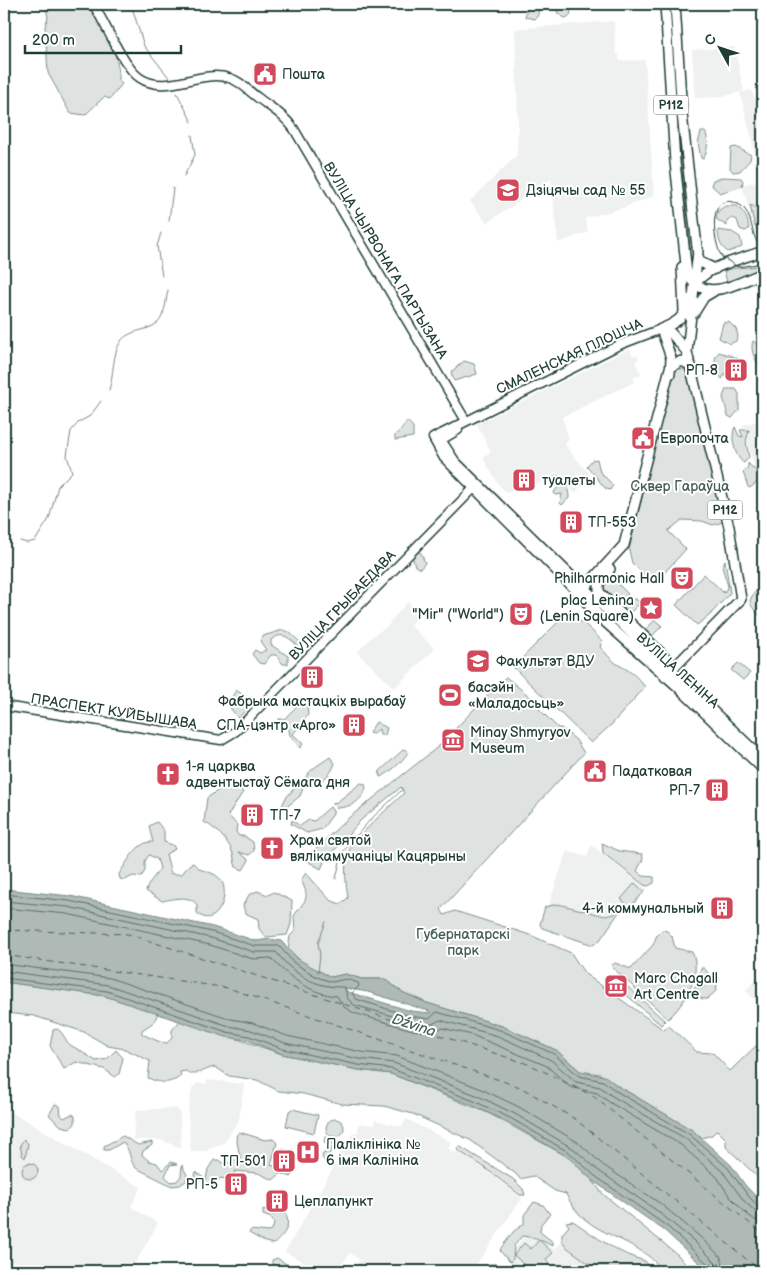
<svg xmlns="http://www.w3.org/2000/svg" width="767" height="1275" viewBox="0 0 767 1275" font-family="'Balsamiq Sans',sans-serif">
<rect width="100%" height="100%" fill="#fff"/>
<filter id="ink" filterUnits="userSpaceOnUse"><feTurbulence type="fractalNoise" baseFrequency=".02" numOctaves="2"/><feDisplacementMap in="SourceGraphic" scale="10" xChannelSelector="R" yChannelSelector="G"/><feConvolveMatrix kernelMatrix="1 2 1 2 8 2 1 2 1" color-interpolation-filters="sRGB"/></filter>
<g filter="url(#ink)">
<path fill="#eef1f0" d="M614,21L616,54H619V61L645,60L654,196L623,208L585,218L588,232L558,243L551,179L487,223L470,201L517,155L518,123L515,29Z
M734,47L744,91L722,97L695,98L692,50Z
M751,90L760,110L763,109V242L759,244L742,185L758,181L752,139L740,93Z
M629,349L633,356L637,355L639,359L635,361L641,374L634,378V382L562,417L569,439L565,445L591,476L575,493L556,472L536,485L531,480L507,493L499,485L483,458L491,452L477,424Z
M757,421L760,427L763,426V485H759L743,425Z
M408,602L420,613L410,625L435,649L394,688L357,652L374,635L389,625L390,622Z
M591,845L647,889L627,911L619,905L595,941L542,925L567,851L587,857Z
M762,974L763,978V1008L745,990Z
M207,1080L244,1084L239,1120L224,1143L209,1148L208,1151L191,1152L188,1113L192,1088L198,1083L207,1084Z
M4,1108L141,1187L131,1207L158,1223L131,1271H4Z
M176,1108L180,1113L181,1148L161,1140H133L136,1110Z
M406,1119L451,1142L448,1149L469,1158L522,1198L472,1271H352L360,1260L350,1253L342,1264L345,1271H320L285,1252L353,1133L358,1132L359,1123L374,1125L375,1120L402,1127Z
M577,1226L635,1271H517L506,1258L530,1230L554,1250Z"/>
<path fill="#dee3e2" stroke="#7e908b" d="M45,4H88C103,28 120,53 119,81L122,84L110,99L104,97L85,115L70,113L48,73L45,26L48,17Z
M528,4H539L538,15L535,19L525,17Z
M555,4H568L571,11L570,16L565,18L558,14Z
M701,132H705C709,138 708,153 703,159L701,158L698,143Z
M736,147L751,155L750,160L740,171L733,172L730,168L731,148Z
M681,167L693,250L690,248Z
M723,177L741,178L743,181L742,186L720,193L711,185L713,180Z
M750,205C760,208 765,219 762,229L755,227Z
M725,206H737C745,213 748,219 749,229L745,231L740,229L737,220L733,218L727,221V226L716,219L718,211Z
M718,230L732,232L740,237L742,247L728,252C720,247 718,239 718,230Z
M763,264V268L727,282L724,271C736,266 750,269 763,264Z
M729,322L736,329L738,336L736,341L730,344L719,338L723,323Z
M753,341C760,344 763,355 763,363L760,365C754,361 750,348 753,341Z
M719,352L737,358L739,361L732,365V372H726L722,379C717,372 711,359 719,352Z
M464,361L474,364L477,374L454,381L451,372Z
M677,369H684L689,375L723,522L713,525L702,521L682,520L668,531L686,549L654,584L632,563L629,550L673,373Z
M726,389H736L739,394V410L732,418L728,416L723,397Z
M407,421L413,427V437L395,440V435L401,430Z
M735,427L739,436L743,437L740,430H749L746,441L749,457L744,463C735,458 730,436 735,427Z
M597,459L600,472L613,485L610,490L605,488L587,466L592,460Z
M748,463L755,470L763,475V487L756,483L750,488L748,487L743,472L748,467Z
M555,475C564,477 569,488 569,498L562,505L560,503L562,494L555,495L554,492L559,486L553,479Z
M417,551L421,553L425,563L420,569L415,566L412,556Z
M725,560L730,593L709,616L697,625L676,605L704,574L724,593L728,586L722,567Z
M612,578L628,594L618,604L602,588Z
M763,583V620C748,601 744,604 763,583Z
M635,598L640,603L629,614L624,609Z
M573,612L577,615V620L584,623L602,641L600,647C605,652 611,660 617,664C629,670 637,676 645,687L612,724L591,743L513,667L566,614L568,615Z
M655,620L662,626L652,636L645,630Z
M283,630L289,632L302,644L298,646C288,637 282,631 271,640V645L288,656V664H283L276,655H271L264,664L259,663L252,654L255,650L260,653L266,650L260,641L263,636Z
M738,663L750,673L743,680L731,670Z
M506,677L535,701L539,709L558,728H561L576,740L584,753L441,909L444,915L455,911L530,935L571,953L585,974L664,1030L669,1026L697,1052L713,1053L730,1071L763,1039V1182L726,1147V1139L717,1130L712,1135L702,1138L692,1130L618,1086L600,1074L580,1071L556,1050L502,1026L427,1003L402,992L385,979H362L345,974L332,977L325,974L303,963L288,949L290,936L295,931L294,916C305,899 311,900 301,880L306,873L330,900L340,904L348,898C346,885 344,868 347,855C352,839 391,806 404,793L401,787L361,820L338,847L327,855L321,869L309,862V855L346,820L439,746L500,682Z
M236,690L252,701L250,706L238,718L228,705Z
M302,701L307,705L308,715L293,734L303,744L300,748L290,735L288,726L282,725L278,719H284Z
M376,722L387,728L385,735H380L379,729L373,734L369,733Z
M404,749L408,752C404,760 388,775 380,777L379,772Z
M330,757L335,763C332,774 322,782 312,785L305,780C306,771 322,763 330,757Z
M230,782L243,792L228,815L237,825L236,832L239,836H244L253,842L254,851L249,855L239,852L249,860L243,870L236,867C234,862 234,856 232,851C228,840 214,827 204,822L207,798Z
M361,783L365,784L366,789C360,803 350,807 337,808L332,803L337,802Z
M297,785H299L303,788L300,796L284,809H281L285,799Z
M330,807L333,811V814L322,829L307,833L291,824L292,820L300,826L309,820L314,821Z
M157,822L164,831V842L173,845L175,849L166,854L171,874H182L189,865L193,863C196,865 198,869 202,870C209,872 218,874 222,882C230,897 215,930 197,913V905C190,894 173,899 162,901L146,891C148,882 156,876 160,868L157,859L149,855L145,861V871L141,877L133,876L125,880L120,879L119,874C128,861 137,841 153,842L149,826Z
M602,843L619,851L642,854L643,859L637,871L643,876L654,877V883L648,886L644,885L603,853Z
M635,883L644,892L630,907L621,899Z
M257,891L268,895L274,892L292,901L291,924L287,935L266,937L259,929L258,919L245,913L243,905L249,895Z
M558,904L605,916L615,914L617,904L622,908L600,940L593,945L542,928L540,924L545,907Z
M662,930L667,931L672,936L675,948L692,952C703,974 684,1005 668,1019L611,966L615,963L631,969L653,945L657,935Z
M701,968H704L717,985L716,991L707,999H702L693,991L695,987L702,989L707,984L699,974Z
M4,982L105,996L158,1013L154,1022L142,1030V1034L160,1042L167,1043L172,1038V1030L181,1020L282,1054L358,1070L391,1074L488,1113L568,1157L592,1180L603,1194L678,1255L691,1271H664C658,1265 652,1258 644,1253C614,1232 583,1231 566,1194L555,1191L533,1176L520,1179L516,1174L470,1140L413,1114L384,1106L342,1104L304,1094L279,1091L257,1080L229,1076L215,1067C206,1069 199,1074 190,1074L186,1071L180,1072L181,1076C169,1085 160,1083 148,1078L150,1061L125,1049L108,1046L84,1032L34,1016L4,1013Z
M628,987L665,1021L661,1025L623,992Z
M57,1029C65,1033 65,1043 72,1046C81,1051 88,1056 96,1061L107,1059L116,1050L123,1058L119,1074L115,1077L104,1069L76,1062L64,1069L50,1046L53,1030Z
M55,1104L60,1106L61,1115L64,1118L72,1114L75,1116V1124L70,1128L61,1126L49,1115Z
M292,1109L318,1115L314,1133L286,1126L289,1111Z
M326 1128a9 9 0 1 1 18 0a9 9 0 1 1-18 0Z
M239,1132L265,1140L273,1139L277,1143L271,1165L290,1171L293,1175L291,1177L281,1173L273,1180L258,1173L235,1171L234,1178L229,1180L221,1178L211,1186L194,1177L196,1172L206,1180L208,1169L214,1160H219L225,1164L240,1158L236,1136Z
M123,1136L138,1145L152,1142V1145L143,1151L142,1155L149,1161L157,1163L162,1170L171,1162L177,1164L170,1165L165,1176L171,1182L177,1181L181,1176L182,1165L187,1175L186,1181L180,1185L172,1186L136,1168C129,1161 131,1150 123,1142L109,1150H104V1146Z
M325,1137L331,1139L334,1145L325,1162L322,1157L323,1153H326L329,1143L324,1142Z
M24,1139L28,1144L25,1158L22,1155L20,1145Z
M459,1146L513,1179L523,1189L525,1195H520L481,1165L457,1150Z
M281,1149L295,1153L291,1165L287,1164L288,1160L278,1157Z
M22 1171a8 8 0 1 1 16 0a8 8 0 1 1-16 0Z
M534,1202L543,1205L550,1214L541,1224L540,1232L553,1242V1246L536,1238L522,1236L514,1246L513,1259L510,1262L500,1251L501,1248L514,1231L524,1224V1215Z
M283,1208C292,1224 287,1232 274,1244L265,1242L249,1233L251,1230L268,1232L273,1228L274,1223L271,1218L263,1215V1209L270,1211Z
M573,1221C595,1236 618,1254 645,1261L650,1271H599L565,1246L562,1240V1234L569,1226L566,1222Z
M539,1240L553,1253L546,1259L550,1264L546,1271H530L514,1255L524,1243L531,1249Z
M277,1258L297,1271H286L272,1264V1260Z
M490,1264H497L505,1271H492L486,1267Z"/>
<path fill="#afbab7" stroke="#758883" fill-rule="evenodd" d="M4,889L70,896L213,927L256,941L270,939L281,941L298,959L325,974L332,977L345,974L362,979H385L402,992L427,1003L502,1026L556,1050L581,1072L605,1076L618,1086L692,1130L731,1165L745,1185L763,1204V1271H708L665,1231L592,1180L568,1157L509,1123L472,1105L391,1074L358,1070L282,1054L247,1040L226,1037L105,996L4,982ZM344,988L368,992L429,1011L430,1013L411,1011L348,992Z"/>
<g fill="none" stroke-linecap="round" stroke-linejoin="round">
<path stroke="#596f68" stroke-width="1" d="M4,894L69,901L212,932L255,946H279L294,963L317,977L332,982L346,979L358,983L359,986L352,993L356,999L409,1016L429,1019L437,1012L500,1030L554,1054L579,1076L603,1081L616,1091L689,1134L728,1168L749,1197L758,1206L763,1207
M4,901L68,907L211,938L254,952H276C294,975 315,988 345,987L347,998L354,1005L424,1025L432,1024L440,1020L498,1036L551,1060L576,1082L600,1087L612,1096L686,1139L723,1172L744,1201L756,1212L763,1214
M4,908L67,914L210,945L253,959L271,958C288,977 311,994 337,996L344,1007L354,1013L412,1030L430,1032L442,1028L472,1035L547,1066L570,1087L597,1093L609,1102L681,1145L717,1177L730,1197L748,1215L755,1220L763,1221
M4,964L110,978L231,1019L253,1023L287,1036L361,1052L397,1056L479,1088L519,1107L579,1143L603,1165L661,1204L699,1236L721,1257L725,1271
M4,971L108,985L229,1026L251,1030L285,1043L359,1059L394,1063L476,1095L515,1114L574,1149L599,1171L656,1210L694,1241L715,1262L718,1271
M4,978L107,991L227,1032L249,1036L283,1049L358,1065L392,1069L474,1101L512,1119L570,1153L595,1176L668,1227L708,1264L712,1271"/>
<path stroke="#758883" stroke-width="1" d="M131,4L144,46L171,80
M177,93L192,122
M184,176L195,155L192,135
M169,221L173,188
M161,233L157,246L162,276
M109,390C114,375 112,354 121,341C131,327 156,333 162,316C166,308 166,298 168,290
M4,538L6,537
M20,541L27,543L35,541L49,519L58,486L72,472L67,456L71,431L79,422L90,416L101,401
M336,879L342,853L369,821L403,789
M318,972L320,955L318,943L326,922"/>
<path stroke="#4a625b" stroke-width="1" stroke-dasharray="6 5" stroke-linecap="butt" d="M4,930L128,934L531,1065L593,1096L763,1234
M4,955L228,988L520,1087L575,1119L761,1271"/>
<g stroke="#1f3d34" stroke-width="11">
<path id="secondary" d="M93,4C105,22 123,67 140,78C167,96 199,69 229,78C241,81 247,90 257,97C271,108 283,114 294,129L466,421
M438,435L455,461L584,588
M436,443L458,430
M579,594L444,458L433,438L619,345L661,329
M4,706L221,740L236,731L478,484"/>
</g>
<g stroke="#1f3d34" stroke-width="12">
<path id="primary" d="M665,4L675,162L687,274C705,305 739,282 763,273
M675,4L682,114L698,256L700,262L715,269
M682,267L684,311
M695,284C709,265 742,259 763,251
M694,313L704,297L714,291
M661,329L671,358L670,374
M661,329C679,322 684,317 690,299
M661,329L671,333L687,352
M670,368L624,545L579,594L604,621L677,686L763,769
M670,368L681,361L691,365
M610,569L599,583V592L667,659L671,671
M584,588L763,759
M665,677L741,599L729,527L687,352L698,251"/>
</g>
<use href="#secondary" stroke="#fff" stroke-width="8"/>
<use href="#primary" stroke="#fff" stroke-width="9"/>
<path stroke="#1f3d34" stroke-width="1" d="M763,250C749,239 755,212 738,204C706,189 713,243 722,257L738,267L763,263"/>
</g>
</g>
<defs>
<g id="civic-square" transform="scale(1.25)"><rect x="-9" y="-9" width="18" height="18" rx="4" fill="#d1495b" stroke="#fff"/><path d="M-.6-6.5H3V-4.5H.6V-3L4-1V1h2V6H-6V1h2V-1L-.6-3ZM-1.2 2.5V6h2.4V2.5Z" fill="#fff"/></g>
<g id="school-square" transform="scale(1.25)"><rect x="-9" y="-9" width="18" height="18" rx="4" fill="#d1495b" stroke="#fff"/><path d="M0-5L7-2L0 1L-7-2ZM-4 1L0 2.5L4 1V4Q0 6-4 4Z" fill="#fff"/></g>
<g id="building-square" transform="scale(1.25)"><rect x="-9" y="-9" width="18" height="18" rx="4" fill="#d1495b" stroke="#fff"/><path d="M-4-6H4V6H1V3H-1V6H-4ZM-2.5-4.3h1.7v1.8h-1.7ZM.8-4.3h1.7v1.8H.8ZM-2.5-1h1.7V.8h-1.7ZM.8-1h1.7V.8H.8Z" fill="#fff"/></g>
<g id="theatre-square" transform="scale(1.25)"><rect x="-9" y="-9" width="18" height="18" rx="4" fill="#d1495b" stroke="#fff"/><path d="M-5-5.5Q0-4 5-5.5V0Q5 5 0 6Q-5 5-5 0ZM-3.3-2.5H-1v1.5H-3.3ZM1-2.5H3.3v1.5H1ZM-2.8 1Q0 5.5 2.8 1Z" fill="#fff"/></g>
<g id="sight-square" transform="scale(1.25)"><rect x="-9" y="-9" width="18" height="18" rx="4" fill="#d1495b" stroke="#fff"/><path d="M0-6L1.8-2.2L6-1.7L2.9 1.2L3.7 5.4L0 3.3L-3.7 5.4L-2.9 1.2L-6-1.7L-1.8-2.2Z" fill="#fff"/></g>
<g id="university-square" transform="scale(1.25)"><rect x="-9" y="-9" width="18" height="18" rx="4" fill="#d1495b" stroke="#fff"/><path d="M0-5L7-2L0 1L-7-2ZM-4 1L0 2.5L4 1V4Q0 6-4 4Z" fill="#fff"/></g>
<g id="stadium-square" transform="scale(1.25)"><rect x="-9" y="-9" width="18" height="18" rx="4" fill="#d1495b" stroke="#fff"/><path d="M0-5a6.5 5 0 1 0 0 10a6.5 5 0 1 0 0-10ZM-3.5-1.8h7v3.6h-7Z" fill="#fff"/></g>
<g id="museum-square" transform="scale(1.25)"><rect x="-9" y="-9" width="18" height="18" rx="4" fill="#d1495b" stroke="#fff"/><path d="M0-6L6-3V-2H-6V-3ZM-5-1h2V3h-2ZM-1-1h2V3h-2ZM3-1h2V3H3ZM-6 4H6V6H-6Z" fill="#fff"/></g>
<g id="church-square" transform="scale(1.25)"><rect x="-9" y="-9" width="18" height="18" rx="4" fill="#d1495b" stroke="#fff"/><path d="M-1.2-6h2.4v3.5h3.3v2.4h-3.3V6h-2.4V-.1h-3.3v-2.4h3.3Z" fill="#fff"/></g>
<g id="hospital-square" transform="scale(1.25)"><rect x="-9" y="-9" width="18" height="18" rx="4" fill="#d1495b" stroke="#fff"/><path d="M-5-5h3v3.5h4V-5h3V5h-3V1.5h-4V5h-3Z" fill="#fff"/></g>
</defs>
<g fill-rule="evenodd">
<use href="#civic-square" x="265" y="74"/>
<use href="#school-square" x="508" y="190"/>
<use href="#building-square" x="736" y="370"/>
<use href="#civic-square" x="643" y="438"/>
<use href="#building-square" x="524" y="480"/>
<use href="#building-square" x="571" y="522"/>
<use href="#theatre-square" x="682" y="578"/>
<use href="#sight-square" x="651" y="608"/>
<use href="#theatre-square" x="521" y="614"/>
<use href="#university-square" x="478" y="661"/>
<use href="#building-square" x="312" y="677"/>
<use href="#stadium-square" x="450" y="695"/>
<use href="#building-square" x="354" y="725"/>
<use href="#museum-square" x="453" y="740"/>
<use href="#civic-square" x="595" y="771"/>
<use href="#church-square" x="168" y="774"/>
<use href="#building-square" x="717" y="790"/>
<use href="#building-square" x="252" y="815"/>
<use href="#church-square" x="272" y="848"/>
<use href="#building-square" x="722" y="908"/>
<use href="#museum-square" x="616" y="986"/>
<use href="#hospital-square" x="308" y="1152"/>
<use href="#building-square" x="284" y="1161"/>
<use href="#building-square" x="236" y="1184"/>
<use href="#building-square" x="277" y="1201"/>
</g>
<g text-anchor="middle" stroke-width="4" stroke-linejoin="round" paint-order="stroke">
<g fill="#fff" stroke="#627771" stroke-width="1">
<rect x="653.5" y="95.5" width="35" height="19" rx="4"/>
<rect x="707.5" y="500.5" width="35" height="19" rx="4"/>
</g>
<g font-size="12" font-weight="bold" fill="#1f3d34">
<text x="671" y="109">Р112</text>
<text x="725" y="514">Р112</text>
</g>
<g font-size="14" fill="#1f3d34" stroke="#fff" text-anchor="start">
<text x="282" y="79">Пошта</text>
<text x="526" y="195">Дзіцячы сад № 55</text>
<text x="718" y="375" text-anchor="end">РП-8</text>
<text x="660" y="443">Европочта</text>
<text x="542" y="485">туалеты</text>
<text x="588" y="527">ТП-553</text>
<text x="664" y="583" text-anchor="end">Philharmonic Hall</text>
<text x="634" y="605" text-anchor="end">plac Lenina<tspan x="634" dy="16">(Lenin Square)</tspan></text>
<text x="504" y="619" text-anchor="end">"Mir" ("World")</text>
<text x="496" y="666">Факультэт ВДУ</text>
<text x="468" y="692">басэйн<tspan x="468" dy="16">«Маладосьць»</tspan></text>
<text x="312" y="706" text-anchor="middle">Фабрыка мастацкіх вырабаў</text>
<text x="336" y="730" text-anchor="end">СПА-цэнтр «Арго»</text>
<text x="470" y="737">Minay Shmyryov<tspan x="470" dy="16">Museum</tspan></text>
<text x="186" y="771">1-я царква<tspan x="186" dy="16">адвентыстаў Сёмага дня</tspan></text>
<text x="612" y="776">Падатковая</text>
<text x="700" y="795" text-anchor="end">РП-7</text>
<text x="270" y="820">ТП-7</text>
<text x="290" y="845">Храм святой<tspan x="290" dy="16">вялікамучаніцы Кацярыны</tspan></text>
<text x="704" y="913" text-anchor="end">4-й коммунальный</text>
<text x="634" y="983">Marc Chagall<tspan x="634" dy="16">Art Centre</tspan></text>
<text x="326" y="1149">Паліклініка №<tspan x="326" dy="16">6 імя Калініна</tspan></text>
<text x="266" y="1166" text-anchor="end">ТП-501</text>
<text x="218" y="1189" text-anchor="end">РП-5</text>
<text x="294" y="1206">Цеплапункт</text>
</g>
<g font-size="14" fill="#1f3d34" stroke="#fff">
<text transform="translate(386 260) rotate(59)" y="5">ВУЛІЦА ЧЫРВОНАГА ПАРТЫЗАНА</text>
<text transform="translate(569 356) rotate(-25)" y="5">СМАЛЕНСКАЯ ПЛОШЧА</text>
<text transform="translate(342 605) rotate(-46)" y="5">ВУЛІЦА ГРЫБАЕДАВА</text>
<text transform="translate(678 670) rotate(42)" y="5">ВУЛІЦА ЛЕНІНА</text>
<text transform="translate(114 711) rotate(9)" y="5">ПРАСПЕКТ КУЙБЫШАВА</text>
</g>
<g font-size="14" fill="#455e57" stroke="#fff">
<text x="680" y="491">Сквер Гараўца</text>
<text x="463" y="939">Губернатарскі<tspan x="463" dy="16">парк</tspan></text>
</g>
<g font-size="15" font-style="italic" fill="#4a625b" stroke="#fff">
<text transform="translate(414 1025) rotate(18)" y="5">Dźvina</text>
</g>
</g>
<rect width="767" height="1275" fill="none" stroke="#fff" stroke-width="20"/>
<rect x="10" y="10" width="747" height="1255" fill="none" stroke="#1f3d34" stroke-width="2" filter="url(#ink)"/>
<g transform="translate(720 48) rotate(310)" stroke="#ffffff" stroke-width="4" paint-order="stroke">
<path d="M0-4L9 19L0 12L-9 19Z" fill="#1f3d34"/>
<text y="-8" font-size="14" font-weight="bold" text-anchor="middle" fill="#1f3d34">С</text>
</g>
<path d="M25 45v8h156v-8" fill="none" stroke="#1f3d34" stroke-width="2.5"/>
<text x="32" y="45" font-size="15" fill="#1f3d34" stroke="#ffffff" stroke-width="4" paint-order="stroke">200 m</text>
</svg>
